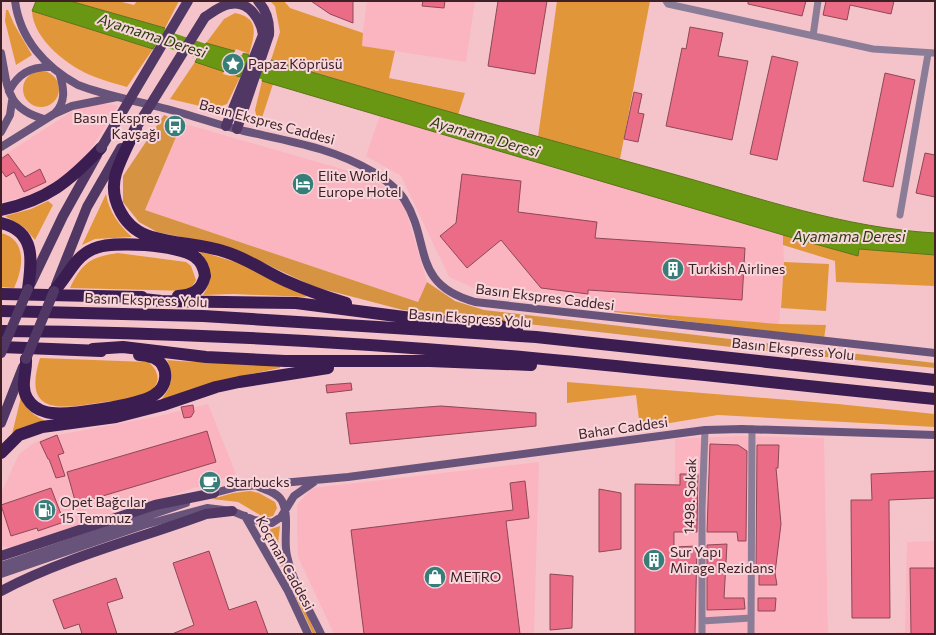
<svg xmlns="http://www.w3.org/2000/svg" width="936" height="635" viewBox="0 0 936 635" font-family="Commissioner,sans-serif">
<rect width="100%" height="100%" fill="#f5c4cb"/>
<path fill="#fbb5c0" d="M367,1H475L466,62L361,46Z
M95,104H111L118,106L89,152L62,180L29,196L1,202V157L71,112Z
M380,115L783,235L784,262L779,324L591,309L487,294L449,277L401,176L366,156Z
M182,123L363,175L402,197L427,282L418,302L145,210Z
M208,404L236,474L14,548L1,546V493L19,454L34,443L47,437L159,416Z
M737,436L824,438L828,634H674L675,439Z
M539,462L534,634H334L298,557L297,505L312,488Z
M935,541V634H874L905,632L907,542Z"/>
<path fill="#e19739" d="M70,1H118L134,5L137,1H179L165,28Z
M270,1H284L290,8L363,33L362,46L395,51L389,78L465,93L458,115L271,60L280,32L275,6Z
M557,1H650L620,159L538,137Z
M6,10H8L14,24L32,55L16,65L5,21Z
M32,11L153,49L127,87C117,84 105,81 95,77C70,68 33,40 32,11Z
M235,13C261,18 254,35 249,55L206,43L224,19Z
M195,62L240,77L227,104L213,109L170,99Z
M23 89a18 18 0 1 1 36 0a18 18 0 1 1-36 0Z
M262,81L273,84L259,127L255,110Z
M106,194C109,212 119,225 132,237L95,239L82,245Z
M48,201L53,205L35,240L25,228L5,216L31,209Z
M1,233C28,240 23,269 14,288L1,287Z
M783,235L858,256L859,249L935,255V286L836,282L835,261L783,245Z
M199,251L242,264L307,295L306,297L233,294L203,295C214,279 211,265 199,251Z
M118,253L186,262L191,266L196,280L192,287L188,291L70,288C82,263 90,257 118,253Z
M784,262L829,264L826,311L781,308Z
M591,309L779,324L826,325L824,339Z
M40,358L148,362C159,370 162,384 149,392C137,400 118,400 105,402C64,408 21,418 40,358Z
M167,360L178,361L280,366V368L227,379L161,400C172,387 174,376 167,360Z
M567,382L838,404L935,414V427L718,415L640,428L636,395L567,403Z
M21,397C27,410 34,416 48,422L28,426L12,434Z
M250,491L259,493L275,502L277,508L273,516L265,518L238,502L212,499L233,493Z
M280,526L278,544L279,553L316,634H313L265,531Z"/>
<path fill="#d69341" d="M164,115L182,123L145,210L418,302L427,282L455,301L484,310L935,363V368L766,351L403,310L315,287L227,246L157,232L139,222L123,202V176Z"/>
<path fill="#699713" stroke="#5c7319" d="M36,1H70L165,28L153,49L32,11Z
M206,43L249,55L240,77L195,62Z
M271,60C405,100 539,137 673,174C759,198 845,228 935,233V255L859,249L858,256L783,235L262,81Z"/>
<path fill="#f5c4cb" d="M236,49L247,53H243L230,76L223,74Z"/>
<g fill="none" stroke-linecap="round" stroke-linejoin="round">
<path stroke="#699713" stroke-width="16" d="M151,34L286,79"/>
</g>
<path fill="#ea6c87" stroke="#8d4856" d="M311,1H353V23L330,14Z
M423,1H445L444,8L422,6Z
M498,1H547L535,74L488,66Z
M748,1H806L802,16L748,4Z
M826,1H894L891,14L850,5L847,20L823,15Z
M690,27L723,33L718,56L748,61L732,140L666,126L682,48L686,49Z
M772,56L798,62L777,160L750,154Z
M885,73L915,80L893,187L863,181Z
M634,92L642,94L638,113L644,114L638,142L624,139Z
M925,153L935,155V197L916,193Z
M8,154L25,177L40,169L46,182L24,192L14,172L6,177L1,170V159Z
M462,174L521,181L518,212L597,222L595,238L745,248L742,300L588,290V294L541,288L501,240L467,268L440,236L456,223Z
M351,383L352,390L327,393L326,385Z
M193,405L194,412L191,417L184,418L181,407Z
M441,406L536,413V426L350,444L346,413Z
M207,431L216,462L76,504L67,472Z
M57,435L64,453L58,455L65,476L56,478L49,459H48L40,442Z
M710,444L738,445L747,451L746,541H738L737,532H707Z
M757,445H779L778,468H776L781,524L775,573L777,585H759V571H756Z
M935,471V498L889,500L890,618H852L851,500H872L871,474Z
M680,474H698L697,532H674V547L697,546L695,634H635V484L680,485Z
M525,481L529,518L506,521L520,634H364L351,530L513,510L510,483Z
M51,488L64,522L38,531L37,528L11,536L1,505Z
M599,489L621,493V549L599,552Z
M727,544L724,598H744L745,609L707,610V545Z
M209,551L229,610L256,601L268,634H172L194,625L173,563Z
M910,568H935V634H911Z
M550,574L573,576L572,628L550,630Z
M116,578L123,598L107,603L117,634H82L79,624L64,629L53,600Z
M758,598H776L775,611H758Z"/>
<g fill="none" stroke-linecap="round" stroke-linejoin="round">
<path stroke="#8b7d97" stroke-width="7" d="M666,1L668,4L873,49L935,53
M813,36L818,1
M900,215L928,54
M702,621L751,618
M702,634V508L705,430
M751,634L752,429"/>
<path stroke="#68547a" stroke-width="8" d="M15,1C20,39 45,67 78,85C104,95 132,100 159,107C188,114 215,124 244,131C288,141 334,148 373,172C384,179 397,188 404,199C432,243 410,284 475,302L935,353
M1,53C8,87 5,108 44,119
M9,91C18,74 30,67 49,67
M55,113C66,102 64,89 60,75
M1,132L10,115L12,101
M1,147L54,114L72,106L117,97
M259,487C267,490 278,493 282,501C290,517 283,539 287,556C293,583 309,609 321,634
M210,494L237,487L348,477L705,430L742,429L935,435
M245,516L288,591L308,634
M1,566L186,503
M1,574L144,525L207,508L232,511L254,520L272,523L281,517L294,496L314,482"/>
<path stroke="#503764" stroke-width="10" d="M205,17C213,12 221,5 230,4C249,0 261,20 263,35L226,126
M237,129L269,35C270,22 267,11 258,1
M31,283L63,216L97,155
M56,285L87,207L121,148
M1,423L23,367
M1,556L155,505L214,493
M1,591C66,557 138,539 206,514L232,511"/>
<path stroke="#3b1d51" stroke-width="12" d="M136,128C129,143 121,158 116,173C108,200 125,230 152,237C176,244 202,244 226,252C248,259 266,272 286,281C306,290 326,297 346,303
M1,210C47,200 69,182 101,148
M1,223C36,231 32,261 28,289
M54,291C68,277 74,257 93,249C112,240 179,245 195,257C202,262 204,268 205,276C201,291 193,295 178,296
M1,294L142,297
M134,298L161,301L296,303L427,320L500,326L517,330
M1,311L203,316L536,337L935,380
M1,331C159,332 318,340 476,353C629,366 782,384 935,399
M1,347L101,351
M93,349L123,347L206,357L285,361H430L531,365
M26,359C27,371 20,386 27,398C31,405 38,410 46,412C64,417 138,405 154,395C168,387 170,366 154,358C149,356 144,355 139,355
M1,453L19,435L42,427L116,417L163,405L216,387L239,382L328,368"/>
<path stroke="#503764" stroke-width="10" d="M136,128L205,17
M101,148L188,1
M1,353L28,289
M26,359L54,291"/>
</g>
<defs>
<g id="sight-disc" transform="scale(1.15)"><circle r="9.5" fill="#377e79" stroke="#f7d6db"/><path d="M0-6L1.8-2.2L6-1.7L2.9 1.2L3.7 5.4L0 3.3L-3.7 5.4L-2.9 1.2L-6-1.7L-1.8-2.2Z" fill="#fff"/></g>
<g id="bus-disc" transform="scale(1.15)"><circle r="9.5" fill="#377e79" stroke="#f7d6db"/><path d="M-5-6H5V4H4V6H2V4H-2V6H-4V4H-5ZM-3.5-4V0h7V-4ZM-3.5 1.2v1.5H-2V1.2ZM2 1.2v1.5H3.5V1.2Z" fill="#fff"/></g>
<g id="hotel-disc" transform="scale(1.15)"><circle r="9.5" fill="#377e79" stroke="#f7d6db"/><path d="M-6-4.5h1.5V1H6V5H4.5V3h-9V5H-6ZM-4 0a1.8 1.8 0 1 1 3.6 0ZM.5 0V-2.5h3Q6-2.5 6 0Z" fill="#fff"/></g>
<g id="building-disc" transform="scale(1.15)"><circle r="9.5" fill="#377e79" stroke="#f7d6db"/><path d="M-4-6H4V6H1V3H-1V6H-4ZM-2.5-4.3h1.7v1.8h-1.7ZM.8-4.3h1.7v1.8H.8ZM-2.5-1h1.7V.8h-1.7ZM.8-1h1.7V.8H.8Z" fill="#fff"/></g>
<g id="cafe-disc" transform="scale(1.15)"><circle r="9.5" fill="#377e79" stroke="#f7d6db"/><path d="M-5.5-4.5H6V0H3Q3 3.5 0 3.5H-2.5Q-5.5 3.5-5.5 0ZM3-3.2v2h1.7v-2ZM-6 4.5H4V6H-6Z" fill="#fff"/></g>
<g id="fuel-disc" transform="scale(1.15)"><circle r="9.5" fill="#377e79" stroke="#f7d6db"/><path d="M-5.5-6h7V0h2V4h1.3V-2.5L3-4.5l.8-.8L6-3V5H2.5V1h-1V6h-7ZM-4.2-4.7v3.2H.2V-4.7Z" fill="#fff"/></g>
<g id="shop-disc" transform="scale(1.15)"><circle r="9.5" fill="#377e79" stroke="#f7d6db"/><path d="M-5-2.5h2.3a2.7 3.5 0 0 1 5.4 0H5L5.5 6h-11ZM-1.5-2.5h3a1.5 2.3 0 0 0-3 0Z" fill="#fff"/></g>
</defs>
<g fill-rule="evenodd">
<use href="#sight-disc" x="233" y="64"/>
<use href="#bus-disc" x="175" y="126"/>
<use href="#hotel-disc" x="303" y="184"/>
<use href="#building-disc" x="673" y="269"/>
<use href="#cafe-disc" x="210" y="482"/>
<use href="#fuel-disc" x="45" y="510"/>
<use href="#building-disc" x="654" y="560"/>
<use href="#shop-disc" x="435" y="577"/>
</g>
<g text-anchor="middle" stroke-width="4" stroke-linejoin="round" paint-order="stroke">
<g font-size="14" fill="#3e2026" stroke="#f7d6db" text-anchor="start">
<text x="248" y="69">Papaz Köprüsü</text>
<text x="160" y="123" text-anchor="end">Basın Ekspres<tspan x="160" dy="16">Kavşağı</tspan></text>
<text x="318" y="181">Elite World<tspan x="318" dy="16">Europe Hotel</tspan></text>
<text x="688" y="274">Turkish Airlines</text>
<text x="226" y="487">Starbucks</text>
<text x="60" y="507">Opet Bağcılar<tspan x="60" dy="16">15 Temmuz</tspan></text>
<text x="670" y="557">Sur Yapı<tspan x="670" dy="16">Mirage Rezidans</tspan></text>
<text x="450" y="582">METRO</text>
</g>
<g font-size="14" fill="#3e2026" stroke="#f7d6db">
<text transform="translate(267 122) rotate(15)" y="5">Basın Ekspres Caddesi</text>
<text transform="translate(545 297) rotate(7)" y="5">Basın Ekspres Caddesi</text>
<text transform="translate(146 300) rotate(2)" y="5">Basın Ekspress Yolu</text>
<text transform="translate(470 318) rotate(4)" y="5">Basın Ekspress Yolu</text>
<text transform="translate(793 349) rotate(6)" y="5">Basın Ekspress Yolu</text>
<text transform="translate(623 428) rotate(-8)" y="5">Bahar Caddesi</text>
<text transform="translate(690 496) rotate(-88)" y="5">1498. Sokak</text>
<text transform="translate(285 563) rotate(61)" y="5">Koçman Caddesi</text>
</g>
<g font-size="15" font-style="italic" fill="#2a3d0c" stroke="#f7d6db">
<text transform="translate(152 36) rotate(18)" y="5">Ayamama Deresi</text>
<text transform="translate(485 137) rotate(16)" y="5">Ayamama Deresi</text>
<text x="849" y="242">Ayamama Deresi</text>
</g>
</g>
<rect width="936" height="635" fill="none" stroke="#3e2026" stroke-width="4"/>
</svg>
